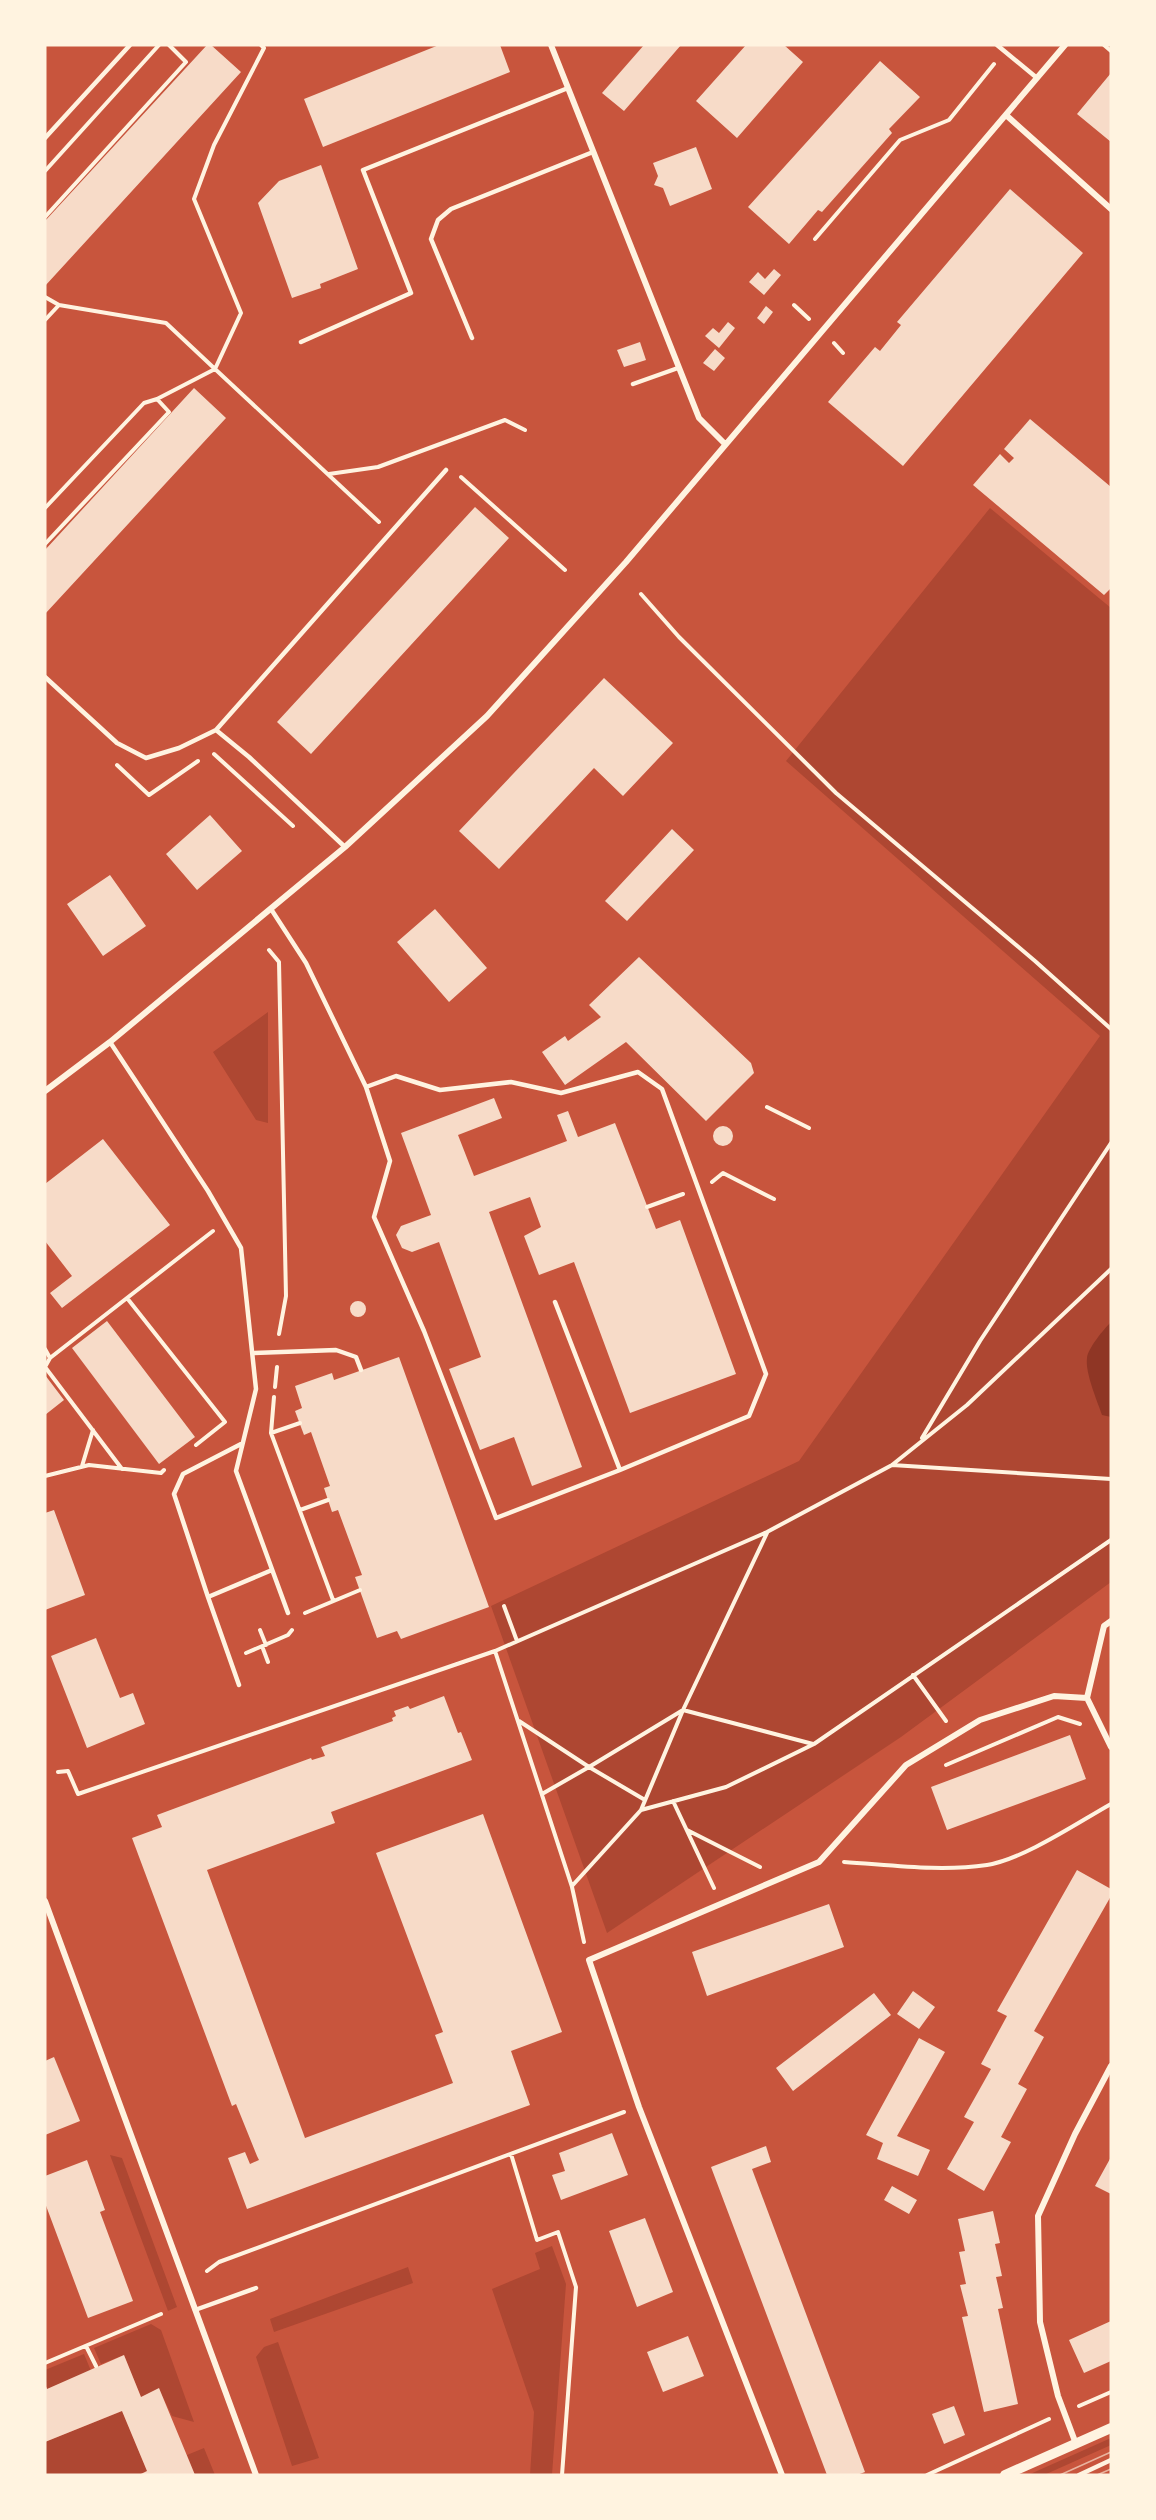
<svg xmlns="http://www.w3.org/2000/svg" width="1156" height="2520" viewBox="0 0 1156 2520" font-family="Montserrat,sans-serif">
<rect width="100%" height="100%" fill="#c8553d"/>
<path fill="#ae4732" d="M990,508L1111,608V1582L901,1737L607,1933L491,1606L799,1461L1100,1036L786,761Z
M268,1012V1123L256,1120L213,1052Z
M110,2155L122,2158L177,2307L168,2311Z
M552,2246L566,2284L552,2475H530L534,2412L492,2289L540,2269L535,2253Z
M408,2267L413,2283L274,2332L270,2319Z
M151,2324L161,2330L194,2422L172,2416L159,2389L141,2397L124,2355L101,2364L94,2348Z
M278,2342L319,2458L292,2466L256,2357L264,2347Z
M84,2354L91,2371L47,2389L45,2370Z
M122,2411L147,2471L138,2475H45V2442Z
M1111,2438V2445L1044,2475H1028Z
M204,2448L215,2475H195L187,2455Z"/>
<path fill="#8f3625" d="M1111,1322V1417L1102,1415C1097,1400 1085,1373 1087,1358C1088,1348 1104,1329 1111,1322Z"/>
<path fill="#f7dbc8" d="M207,45H211L241,72L45,286V221Z
M439,45H500L510,72L323,147L304,99Z
M644,45H681L624,111L602,93Z
M746,45H784L803,62L737,138L696,101Z
M880,61L920,97L889,129L892,133L822,212L818,210L789,244L748,207Z
M1111,73V142L1077,114Z
M696,147L712,189L670,206L663,188L654,185L658,176L653,163Z
M321,165L358,269L320,284L321,288L292,298L258,203L279,181Z
M1010,189L1083,253L903,466L828,402L875,347L880,351L901,325L897,322Z
M774,269L781,275L764,295L749,282L758,272L765,279Z
M766,306L773,312L764,324L757,318Z
M728,322L735,328L719,348L705,336L713,328L719,333Z
M640,342L646,360L624,367L617,350Z
M715,349L725,358L714,371L703,363Z
M194,388L226,418L45,614V550Z
M1030,419L1111,487V588L1104,595L973,485L1000,454L1009,463L1014,458L1004,449Z
M475,507L509,538L311,754L277,722Z
M604,678L673,743L623,796L594,768L499,869L459,831Z
M210,815L242,851L197,890L166,854Z
M672,829L694,850L627,921L605,901Z
M110,875L146,926L103,956L67,904Z
M435,909L487,968L449,1002L397,942Z
M639,957L751,1063L754,1073L706,1121L626,1042L565,1085L542,1052L565,1036L568,1041L601,1017L589,1005Z
M494,1098L502,1118L458,1135L474,1176L567,1141L557,1115L568,1111L578,1137L615,1123L656,1229L680,1220L736,1374L630,1413L574,1262L539,1275L524,1236L541,1227L530,1197L489,1212L582,1467L532,1486L514,1437L480,1450L449,1369L481,1357L439,1242L412,1252L402,1248L396,1235L401,1226L431,1215L401,1133Z
M713 1136a10 10 0 1 1 20 0a10 10 0 1 1-20 0Z
M103,1139L170,1225L62,1308L50,1293L72,1276L45,1241V1184Z
M350 1309a8 8 0 1 1 16 0a8 8 0 1 1-16 0Z
M107,1321L195,1437L159,1464L72,1348Z
M399,1357L489,1607L401,1639L397,1631L377,1638L355,1577L362,1575L338,1510L332,1512L324,1488L330,1486L311,1432L304,1435L295,1411L302,1408L295,1386L332,1373L334,1380Z
M45,1375L64,1400L45,1415Z
M54,1510L85,1595L45,1610V1513Z
M96,1638L120,1698L133,1693L145,1724L87,1748L51,1656Z
M444,1696L458,1733L461,1732L472,1760L331,1812L335,1823L207,1870L305,2138L453,2083L435,2035L443,2032L376,1853L483,1814L562,2032L511,2051L530,2105L247,2209L228,2158L245,2152L250,2164L259,2160L257,2156L236,2104L232,2106L132,1838L162,1827L157,1815L311,1758L312,1760L325,1756L321,1747L393,1721L392,1718L396,1716L394,1711L408,1706L410,1709Z
M1070,1735L1086,1779L947,1830L931,1787Z
M1077,1870L1111,1889V1896L1034,2031L1044,2037L1018,2084L1027,2089L1001,2137L1011,2142L984,2191L947,2169L974,2122L964,2117L991,2069L981,2064L1007,2016L997,2011Z
M829,1904L844,1947L707,1996L692,1952Z
M913,1991L935,2007L919,2029L897,2014Z
M874,1993L891,2015L793,2091L776,2068Z
M919,2038L945,2052L897,2136L930,2150L918,2176L877,2159L883,2143L866,2135Z
M54,2057L80,2121L45,2135V2061Z
M612,2133L628,2175L561,2200L552,2175L565,2171L559,2153Z
M766,2146L771,2162L752,2169L865,2472L857,2475H827L711,2167Z
M1111,2157V2194L1095,2186Z
M87,2160L105,2210L100,2212L133,2301L88,2318L45,2203V2176Z
M892,2186L917,2200L909,2214L884,2200Z
M993,2211L1000,2243L995,2244L1002,2276L996,2277L1003,2308L998,2309L1018,2404L984,2412L962,2317L968,2316L960,2285L966,2284L959,2252L965,2251L958,2219Z
M645,2218L673,2292L637,2307L609,2231Z
M1111,2321V2361L1084,2373L1069,2340Z
M688,2336L704,2376L663,2392L647,2352Z
M124,2355L141,2397L159,2388L195,2475H139L147,2471L122,2411L45,2442V2384L47,2389Z
M954,2406L965,2435L944,2444L932,2414Z"/>
<g fill="none" stroke-linecap="round" stroke-linejoin="round">
<path stroke="#fff3e0" stroke-width="4" d="M261,45L264,48L214,145L194,199L241,313L215,369L379,522
M1104,45L1111,51
M45,171L159,45
M45,217L186,62L169,45
M815,239L900,140L949,120L994,64
M45,297L59,305L166,323L215,369L157,399L169,412L45,544
M794,305L809,319
M45,320L59,305
M834,343L843,353
M329,474L378,467L505,420L525,430
M461,477L565,570
M45,508L144,403L157,399
M641,594L679,637L836,793L1035,961L1111,1029
M214,754L293,826
M117,765L149,795L198,761
M269,950L279,962L286,1296L279,1334
M767,1107L809,1128
M712,1182L723,1173L774,1199
M647,1207L683,1194
M127,1298L225,1422L196,1445
M45,1349L50,1358
M275,1387L277,1367
M274,1397L271,1433L333,1600
M271,1433L300,1423
M922,1438L980,1341L1111,1143
M892,1465L1111,1479
M82,1466L93,1430
M122,1469L45,1367L50,1358L213,1231
M45,1476L89,1465L161,1473L164,1470
M300,1510L328,1500
M504,1606L517,1641
M305,1613L360,1590
M260,1630L266,1645
M262,1646L268,1662
M495,1651L767,1532L892,1465L967,1405L1111,1269
M246,1653L288,1635L292,1630
M913,1675L946,1721
M519,1721L589,1767L683,1710L813,1744
M946,1765L1058,1717L1080,1724
M58,1772L68,1771L78,1794L495,1651L572,1887L584,1942
M542,1794L589,1767L645,1800
M673,1801L714,1888
M641,1810L683,1710L767,1533
M687,1830L760,1867
M844,1862C891,1865 940,1872 987,1865C1024,1859 1077,1823 1111,1804
M572,1886L641,1810L726,1787L814,1744L1111,1540
M511,2154L537,2240L558,2232L576,2287L562,2475
M207,2271L219,2262L624,2112
M86,2346L96,2366
M45,2363L161,2314
M1079,2406L1111,2392
M927,2475L1049,2419"/>
<path stroke="#fff3e0" stroke-width="4.5" d="M997,45L1037,78
M45,138L130,45
M472,338L431,239L438,220L451,209L593,152
M301,342L411,293L363,170L568,88
M633,384L678,368
M45,677L117,743L146,758L179,748L216,730L446,470
M216,730L249,757L345,847
M271,909L306,963L366,1087L390,1161L374,1217L424,1331L496,1518L620,1470L749,1416L766,1374L662,1089L638,1072L561,1093L511,1082L440,1090L396,1076L366,1087
M110,1042L208,1191L241,1248L256,1389L236,1471L288,1613
M555,1302L620,1470
M253,1353L336,1350L356,1357L361,1370
M241,1444L183,1474L174,1494L208,1597L272,1570
M208,1597L239,1685
M195,2310L256,2288
M1079,2475L1111,2460"/>
<path stroke="#fff3e0" stroke-width="6" d="M551,45L699,418L725,444
M1006,115L1111,209
M45,1091L110,1042L345,847L487,716L626,562L1065,45
M1111,1621L1104,1626L1087,1698L1111,1747
M45,1901L256,2475
M1076,2444L1058,2396L1040,2322L1038,2216L1075,2134L1111,2066
M782,2475L639,2107L589,1960L819,1862L906,1765L980,1720L1054,1696L1087,1698"/>
<path stroke="#fff3e0" stroke-width="10" d="M1005,2475L1111,2428"/>
<path stroke="#e9b49f" stroke-width="1.5" d="M1060,2475L1111,2452
M1097,2475L1111,2469"/>
</g>
<rect width="1156" height="2520" fill="none" stroke="#fff3e0" stroke-width="93"/>
</svg>
